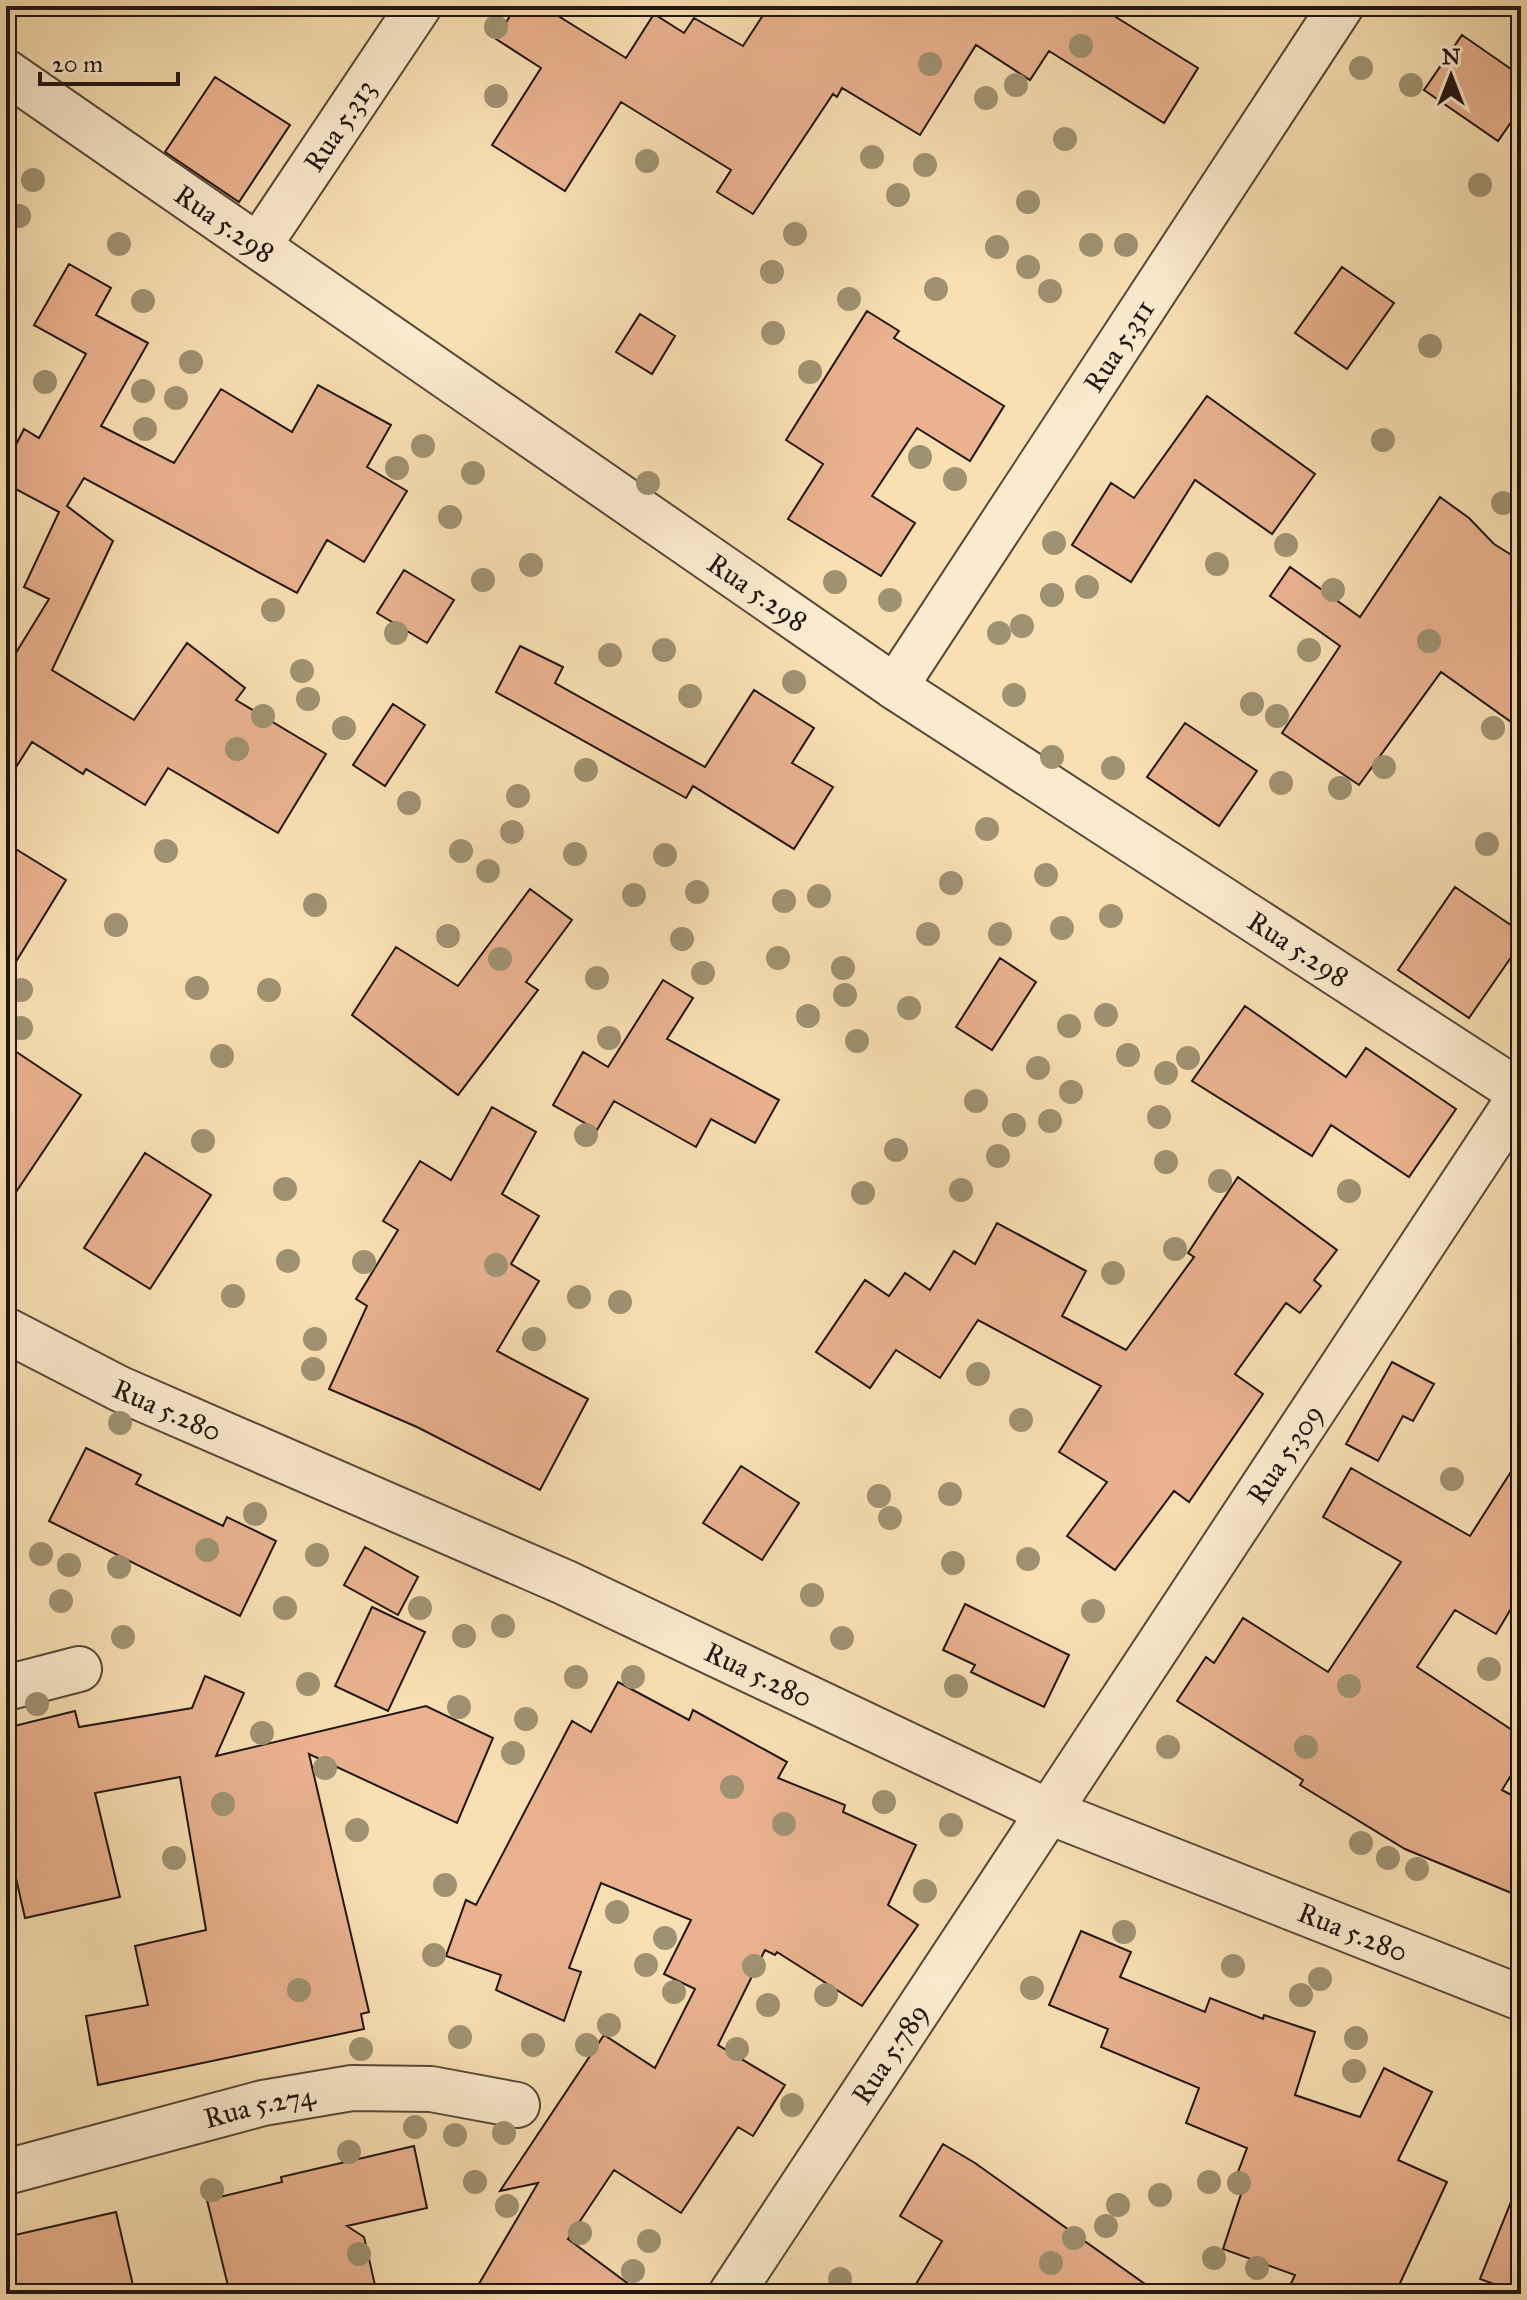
<svg xmlns="http://www.w3.org/2000/svg" width="1527" height="2300" viewBox="0 0 1527 2300" font-family="'IM FELL Great Primer',serif">
<rect width="100%" height="100%" fill="#f9e0b3"/>
<filter id="stains"><feTurbulence type="fractalNoise" baseFrequency=".0025" numOctaves="4"/><feColorMatrix values="0 0 0 0 .2 0 0 0 0 .09 0 0 0 0 .02 0 0 0 .5 -.17"/></filter>
<radialGradient id="worn" r=".72"><stop offset=".6" stop-color="#630" stop-opacity="0"/><stop offset="1" stop-color="#630" stop-opacity=".3"/></radialGradient>
<path fill="#eab28f" stroke="#201610" stroke-width="2" d="M516,6H542L626,58L654,14L684,33L694,18L743,46L769,6H1098L1198,68L1164,123L1049,51L1030,80L976,45L920,135L842,88L837,97L833,94L753,214L717,192L731,170L621,102L565,191L492,145L541,68L496,39Z
M1462,35L1521,76V108L1498,141L1424,90Z
M215,77L290,125L239,202L165,152Z
M69,264L111,288L96,315L148,343L101,426L174,463L221,389L292,432L318,385L391,425L367,467L407,491L364,562L327,540L297,593L84,478L67,506L113,541L52,670L134,720L187,643L245,688L236,700L326,754L278,833L168,768L145,805L86,769L83,774L32,742L6,783V669L49,599L24,587L59,512L6,484V464L24,429L39,438L86,354L34,325Z
M1342,267L1394,303L1347,369L1295,333Z
M867,311L899,331L894,338L1004,406L970,461L917,428L872,496L915,523L881,576L788,519L823,464L786,440Z
M640,314L675,336L652,374L616,352Z
M1207,396L1315,474L1272,534L1195,480L1131,582L1072,545L1111,483L1134,498Z
M1440,497L1469,518L1494,544L1521,561V729L1441,672L1359,785L1282,733L1340,646L1270,596L1290,567L1360,617Z
M404,570L454,600L427,643L377,613Z
M520,646L563,667L555,683L705,767L754,690L814,728L792,763L833,787L794,849L693,786L686,798L496,692Z
M393,704L425,725L385,786L353,765Z
M1185,723L1257,771L1219,826L1147,777Z
M6,843L66,880L6,978Z
M1455,887L1521,932V943L1469,1018L1398,970Z
M530,889L572,920L526,982L538,990L458,1095L352,1015L396,947L458,986Z
M1000,958L1036,982L992,1050L956,1027Z
M663,980L693,998L667,1039L779,1100L755,1143L711,1119L696,1147L614,1101L597,1130L553,1105L583,1052L608,1067Z
M1245,1006L1346,1077L1366,1048L1456,1109L1409,1177L1331,1125L1312,1156L1192,1081Z
M6,1045L81,1095L6,1207Z
M492,1107L536,1132L502,1194L539,1216L511,1264L539,1281L497,1351L588,1399L540,1490L417,1427L329,1389L367,1306L356,1299L398,1230L383,1221L420,1161L451,1180Z
M145,1153L211,1195L150,1289L84,1248Z
M1238,1177L1337,1250L1314,1280L1321,1286L1300,1313L1286,1303L1235,1374L1263,1394L1189,1502L1174,1491L1115,1570L1067,1536L1107,1482L1059,1452L1101,1386L978,1320L940,1378L896,1350L870,1388L816,1352L865,1280L889,1296L905,1273L930,1290L954,1251L975,1264L997,1223L1086,1271L1062,1316L1126,1350L1194,1257L1188,1253Z
M1392,1362L1434,1384L1413,1421L1403,1416L1378,1461L1346,1444Z
M86,1448L141,1475L136,1484L223,1526L227,1517L276,1541L240,1616L49,1521Z
M1521,1456V1592L1496,1634L1455,1610L1417,1667L1521,1736V1759L1502,1790L1521,1800V1897L1405,1849L1300,1785L1303,1780L1177,1701L1206,1657L1214,1663L1243,1618L1328,1672L1401,1562L1323,1517L1351,1468L1470,1536Z
M741,1466L799,1503L762,1560L703,1523Z
M365,1547L418,1577L398,1615L344,1585Z
M965,1604L1069,1655L1044,1707L971,1672L975,1665L943,1650Z
M372,1607L425,1632L388,1711L335,1686Z
M205,1676L244,1693L216,1756L426,1706L493,1738L457,1823L309,1754L369,2012L361,2014L364,2029L98,2085L86,2016L148,2005L135,1946L206,1930L180,1777L95,1793L120,1897L25,1918L6,1834V1728L75,1711L79,1727L192,1708Z
M618,1682L689,1720L693,1710L787,1762L778,1778L845,1805L843,1812L916,1845L888,1905L918,1925L862,2006L777,1952L775,1955L765,1950L718,2045L785,2085L753,2136L738,2127L681,2213L614,2170L568,2239L642,2294H473L538,2183L500,2191L604,2035L655,2068L695,1989L664,1974L691,1920L601,1883L569,1968L581,1972L564,2021L496,1990L501,1975L446,1956L466,1900L476,1905L572,1721L591,1732Z
M1081,1931L1131,1952L1120,1977L1205,2012L1210,1998L1263,2019L1264,2015L1315,2032L1295,2095L1360,2117L1384,2068L1432,2092L1398,2160L1447,2182L1395,2294H1286L1295,2275L1223,2249L1247,2176L1238,2172L1247,2148L1186,2123L1199,2088L1101,2047L1108,2029L1049,2005Z
M943,2144L975,2163L1159,2294H910L942,2241L900,2216Z
M414,2146L427,2208L347,2226L364,2237L377,2294H230L207,2200L282,2182L281,2177Z
M1519,2182H1521V2294L1480,2279Z
M116,2212L135,2294H10L6,2237Z"/>
<g fill="none" stroke-linecap="round" stroke-linejoin="round">
<g stroke="#564839" stroke-width="48">
<g id="street">
<path id="s1" d="M6,72L895,687L1521,1093"/>
<path id="s2" d="M259,245L419,6"/>
<path id="s3" d="M895,687L1341,6"/>
<path id="s4" d="M6,1330L120,1389L564,1582L1047,1811L1521,1998"/>
<path d="M6,1688L79,1669"/>
<path id="s5" d="M6,2172L263,2103L352,2088L431,2089L517,2105"/>
<path id="s6" d="M731,2294L1521,1095"/>
</g>
</g>
<use href="#street" stroke="#fbebce" stroke-width="44"/>
</g>
<g fill="#9f9272">
<circle cx="496" cy="27" r="12"/>
<circle cx="1081" cy="46" r="12"/>
<circle cx="930" cy="64" r="12"/>
<circle cx="1361" cy="68" r="12"/>
<circle cx="1016" cy="85" r="12"/>
<circle cx="1411" cy="85" r="12"/>
<circle cx="496" cy="96" r="12"/>
<circle cx="986" cy="98" r="12"/>
<circle cx="1065" cy="139" r="12"/>
<circle cx="872" cy="157" r="12"/>
<circle cx="647" cy="161" r="12"/>
<circle cx="925" cy="165" r="12"/>
<circle cx="33" cy="180" r="12"/>
<circle cx="1480" cy="185" r="12"/>
<circle cx="898" cy="195" r="12"/>
<circle cx="1028" cy="202" r="12"/>
<circle cx="19" cy="216" r="12"/>
<circle cx="795" cy="234" r="12"/>
<circle cx="119" cy="244" r="12"/>
<circle cx="1091" cy="245" r="12"/>
<circle cx="1126" cy="245" r="12"/>
<circle cx="997" cy="247" r="12"/>
<circle cx="1028" cy="267" r="12"/>
<circle cx="772" cy="272" r="12"/>
<circle cx="936" cy="289" r="12"/>
<circle cx="1050" cy="291" r="12"/>
<circle cx="849" cy="299" r="12"/>
<circle cx="143" cy="301" r="12"/>
<circle cx="773" cy="333" r="12"/>
<circle cx="1430" cy="346" r="12"/>
<circle cx="191" cy="362" r="12"/>
<circle cx="810" cy="372" r="12"/>
<circle cx="45" cy="382" r="12"/>
<circle cx="143" cy="391" r="12"/>
<circle cx="176" cy="398" r="12"/>
<circle cx="145" cy="429" r="12"/>
<circle cx="1383" cy="440" r="12"/>
<circle cx="423" cy="446" r="12"/>
<circle cx="920" cy="457" r="12"/>
<circle cx="397" cy="468" r="12"/>
<circle cx="473" cy="473" r="12"/>
<circle cx="955" cy="479" r="12"/>
<circle cx="648" cy="483" r="12"/>
<circle cx="1503" cy="503" r="12"/>
<circle cx="450" cy="517" r="12"/>
<circle cx="1054" cy="543" r="12"/>
<circle cx="1286" cy="545" r="12"/>
<circle cx="1217" cy="564" r="12"/>
<circle cx="531" cy="565" r="12"/>
<circle cx="483" cy="580" r="12"/>
<circle cx="835" cy="582" r="12"/>
<circle cx="1087" cy="587" r="12"/>
<circle cx="1333" cy="590" r="12"/>
<circle cx="1052" cy="595" r="12"/>
<circle cx="890" cy="600" r="12"/>
<circle cx="273" cy="610" r="12"/>
<circle cx="1022" cy="626" r="12"/>
<circle cx="396" cy="633" r="12"/>
<circle cx="999" cy="633" r="12"/>
<circle cx="1429" cy="641" r="12"/>
<circle cx="664" cy="650" r="12"/>
<circle cx="1309" cy="650" r="12"/>
<circle cx="610" cy="655" r="12"/>
<circle cx="302" cy="671" r="12"/>
<circle cx="794" cy="682" r="12"/>
<circle cx="1014" cy="695" r="12"/>
<circle cx="690" cy="696" r="12"/>
<circle cx="308" cy="699" r="12"/>
<circle cx="1252" cy="704" r="12"/>
<circle cx="263" cy="716" r="12"/>
<circle cx="1277" cy="716" r="12"/>
<circle cx="344" cy="728" r="12"/>
<circle cx="1493" cy="728" r="12"/>
<circle cx="237" cy="749" r="12"/>
<circle cx="1052" cy="757" r="12"/>
<circle cx="1384" cy="767" r="12"/>
<circle cx="1113" cy="768" r="12"/>
<circle cx="586" cy="770" r="12"/>
<circle cx="1281" cy="783" r="12"/>
<circle cx="1340" cy="788" r="12"/>
<circle cx="518" cy="796" r="12"/>
<circle cx="409" cy="803" r="12"/>
<circle cx="987" cy="829" r="12"/>
<circle cx="512" cy="832" r="12"/>
<circle cx="1487" cy="844" r="12"/>
<circle cx="166" cy="851" r="12"/>
<circle cx="461" cy="851" r="12"/>
<circle cx="575" cy="854" r="12"/>
<circle cx="665" cy="855" r="12"/>
<circle cx="488" cy="871" r="12"/>
<circle cx="1046" cy="875" r="12"/>
<circle cx="951" cy="883" r="12"/>
<circle cx="697" cy="892" r="12"/>
<circle cx="634" cy="895" r="12"/>
<circle cx="819" cy="896" r="12"/>
<circle cx="784" cy="901" r="12"/>
<circle cx="315" cy="905" r="12"/>
<circle cx="1111" cy="916" r="12"/>
<circle cx="116" cy="925" r="12"/>
<circle cx="1062" cy="928" r="12"/>
<circle cx="928" cy="934" r="12"/>
<circle cx="1000" cy="934" r="12"/>
<circle cx="448" cy="936" r="12"/>
<circle cx="682" cy="939" r="12"/>
<circle cx="778" cy="958" r="12"/>
<circle cx="500" cy="959" r="12"/>
<circle cx="843" cy="968" r="12"/>
<circle cx="703" cy="973" r="12"/>
<circle cx="597" cy="978" r="12"/>
<circle cx="197" cy="988" r="12"/>
<circle cx="21" cy="990" r="12"/>
<circle cx="269" cy="990" r="12"/>
<circle cx="845" cy="995" r="12"/>
<circle cx="909" cy="1008" r="12"/>
<circle cx="1106" cy="1015" r="12"/>
<circle cx="808" cy="1016" r="12"/>
<circle cx="1069" cy="1026" r="12"/>
<circle cx="21" cy="1028" r="12"/>
<circle cx="609" cy="1038" r="12"/>
<circle cx="857" cy="1041" r="12"/>
<circle cx="1128" cy="1055" r="12"/>
<circle cx="222" cy="1056" r="12"/>
<circle cx="1188" cy="1058" r="12"/>
<circle cx="1038" cy="1068" r="12"/>
<circle cx="1166" cy="1073" r="12"/>
<circle cx="1071" cy="1092" r="12"/>
<circle cx="976" cy="1101" r="12"/>
<circle cx="1159" cy="1117" r="12"/>
<circle cx="1050" cy="1121" r="12"/>
<circle cx="1014" cy="1125" r="12"/>
<circle cx="586" cy="1135" r="12"/>
<circle cx="203" cy="1141" r="12"/>
<circle cx="896" cy="1150" r="12"/>
<circle cx="998" cy="1156" r="12"/>
<circle cx="1166" cy="1162" r="12"/>
<circle cx="1220" cy="1181" r="12"/>
<circle cx="285" cy="1189" r="12"/>
<circle cx="961" cy="1190" r="12"/>
<circle cx="1349" cy="1191" r="12"/>
<circle cx="863" cy="1193" r="12"/>
<circle cx="1175" cy="1249" r="12"/>
<circle cx="288" cy="1261" r="12"/>
<circle cx="364" cy="1262" r="12"/>
<circle cx="496" cy="1265" r="12"/>
<circle cx="1113" cy="1273" r="12"/>
<circle cx="233" cy="1296" r="12"/>
<circle cx="579" cy="1297" r="12"/>
<circle cx="620" cy="1302" r="12"/>
<circle cx="315" cy="1339" r="12"/>
<circle cx="534" cy="1339" r="12"/>
<circle cx="313" cy="1369" r="12"/>
<circle cx="978" cy="1374" r="12"/>
<circle cx="1021" cy="1420" r="12"/>
<circle cx="120" cy="1423" r="12"/>
<circle cx="1452" cy="1479" r="12"/>
<circle cx="950" cy="1494" r="12"/>
<circle cx="879" cy="1496" r="12"/>
<circle cx="255" cy="1514" r="12"/>
<circle cx="890" cy="1518" r="12"/>
<circle cx="207" cy="1550" r="12"/>
<circle cx="41" cy="1554" r="12"/>
<circle cx="317" cy="1555" r="12"/>
<circle cx="1028" cy="1559" r="12"/>
<circle cx="953" cy="1563" r="12"/>
<circle cx="69" cy="1565" r="12"/>
<circle cx="119" cy="1567" r="12"/>
<circle cx="812" cy="1595" r="12"/>
<circle cx="61" cy="1601" r="12"/>
<circle cx="285" cy="1608" r="12"/>
<circle cx="420" cy="1608" r="12"/>
<circle cx="1093" cy="1611" r="12"/>
<circle cx="503" cy="1626" r="12"/>
<circle cx="464" cy="1636" r="12"/>
<circle cx="123" cy="1637" r="12"/>
<circle cx="842" cy="1638" r="12"/>
<circle cx="1489" cy="1669" r="12"/>
<circle cx="576" cy="1677" r="12"/>
<circle cx="633" cy="1677" r="12"/>
<circle cx="308" cy="1684" r="12"/>
<circle cx="956" cy="1686" r="12"/>
<circle cx="1349" cy="1686" r="12"/>
<circle cx="37" cy="1704" r="12"/>
<circle cx="459" cy="1707" r="12"/>
<circle cx="526" cy="1719" r="12"/>
<circle cx="262" cy="1733" r="12"/>
<circle cx="1168" cy="1747" r="12"/>
<circle cx="1306" cy="1747" r="12"/>
<circle cx="513" cy="1753" r="12"/>
<circle cx="325" cy="1768" r="12"/>
<circle cx="732" cy="1787" r="12"/>
<circle cx="884" cy="1802" r="12"/>
<circle cx="223" cy="1804" r="12"/>
<circle cx="784" cy="1824" r="12"/>
<circle cx="951" cy="1825" r="12"/>
<circle cx="357" cy="1830" r="12"/>
<circle cx="1361" cy="1843" r="12"/>
<circle cx="174" cy="1858" r="12"/>
<circle cx="1388" cy="1858" r="12"/>
<circle cx="1417" cy="1869" r="12"/>
<circle cx="445" cy="1885" r="12"/>
<circle cx="925" cy="1891" r="12"/>
<circle cx="617" cy="1912" r="12"/>
<circle cx="1124" cy="1932" r="12"/>
<circle cx="665" cy="1938" r="12"/>
<circle cx="434" cy="1955" r="12"/>
<circle cx="646" cy="1965" r="12"/>
<circle cx="754" cy="1966" r="12"/>
<circle cx="1233" cy="1966" r="12"/>
<circle cx="1320" cy="1979" r="12"/>
<circle cx="1032" cy="1988" r="12"/>
<circle cx="299" cy="1990" r="12"/>
<circle cx="674" cy="1992" r="12"/>
<circle cx="826" cy="1995" r="12"/>
<circle cx="1301" cy="1995" r="12"/>
<circle cx="768" cy="2005" r="12"/>
<circle cx="609" cy="2025" r="12"/>
<circle cx="460" cy="2037" r="12"/>
<circle cx="1356" cy="2038" r="12"/>
<circle cx="533" cy="2045" r="12"/>
<circle cx="587" cy="2045" r="12"/>
<circle cx="361" cy="2049" r="12"/>
<circle cx="737" cy="2049" r="12"/>
<circle cx="1354" cy="2071" r="12"/>
<circle cx="792" cy="2105" r="12"/>
<circle cx="415" cy="2127" r="12"/>
<circle cx="504" cy="2133" r="12"/>
<circle cx="455" cy="2135" r="12"/>
<circle cx="349" cy="2152" r="12"/>
<circle cx="475" cy="2182" r="12"/>
<circle cx="1209" cy="2182" r="12"/>
<circle cx="1239" cy="2183" r="12"/>
<circle cx="212" cy="2190" r="12"/>
<circle cx="1160" cy="2195" r="12"/>
<circle cx="1118" cy="2205" r="12"/>
<circle cx="507" cy="2206" r="12"/>
<circle cx="1106" cy="2226" r="12"/>
<circle cx="580" cy="2233" r="12"/>
<circle cx="1074" cy="2238" r="12"/>
<circle cx="649" cy="2241" r="12"/>
<circle cx="359" cy="2254" r="12"/>
<circle cx="1214" cy="2258" r="12"/>
<circle cx="1051" cy="2263" r="12"/>
<circle cx="1257" cy="2268" r="12"/>
<circle cx="633" cy="2271" r="12"/>
<circle cx="840" cy="2279" r="12"/>
</g>
<g text-anchor="middle" stroke-width="7" stroke-linejoin="round" paint-order="stroke">
<g font-size="28" fill="#201610" stroke="#fbebce">
<text dy="10" stroke="none"><textPath href="#s2" startOffset="144">Rua 5.313</textPath></text>
<text dy="10" stroke="none"><textPath href="#s1" startOffset="266">Rua 5.298</textPath></text>
<text dy="10" stroke="none"><textPath href="#s3" startOffset="408">Rua 5.311</textPath></text>
<text dy="10" stroke="none"><textPath href="#s1" startOffset="914">Rua 5.298</textPath></text>
<text dy="10" stroke="none"><textPath href="#s1" startOffset="1562">Rua 5.298</textPath></text>
<text dy="10" stroke="none"><textPath href="#s4" startOffset="180">Rua 5.280</textPath></text>
<text dy="10" stroke="none"><textPath href="#s6" startOffset="1006">Rua 5.309</textPath></text>
<text dy="10" stroke="none"><textPath href="#s4" startOffset="828">Rua 5.280</textPath></text>
<text dy="10" stroke="none"><textPath href="#s4" startOffset="1476">Rua 5.280</textPath></text>
<text dy="10" stroke="none"><textPath href="#s6" startOffset="288">Rua 5.789</textPath></text>
<text dy="10" stroke="none"><textPath href="#s5" startOffset="262">Rua 5.274</textPath></text>
</g>
</g>
<rect width="1527" height="2300" fill="none" stroke="#f9e0b3" stroke-width="32"/>
<rect x="8" y="8" width="1511" height="2284" fill="none" stroke="#201610" stroke-width="4"/>
<rect x="16" y="16" width="1495" height="2268" fill="none" stroke="#201610" stroke-width="2"/>
<g transform="translate(1451 76)" stroke="#fbebce" stroke-width="6" paint-order="stroke">
<path d="M0-6L14 30L0 20L-14 30Z" fill="#201610"/>
<text y="-12" font-size="22" font-weight="bold" text-anchor="middle" fill="#201610">N</text>
</g>
<path d="M40 72v12h138v-12" fill="none" stroke="#201610" stroke-width="4"/>
<text x="52" y="72" font-size="24" fill="#201610" stroke="#fbebce" stroke-width="6" paint-order="stroke">20 m</text>
<rect width="100%" height="100%" filter="url(#stains)"/>
<rect width="100%" height="100%" fill="url(#worn)"/>
</svg>
